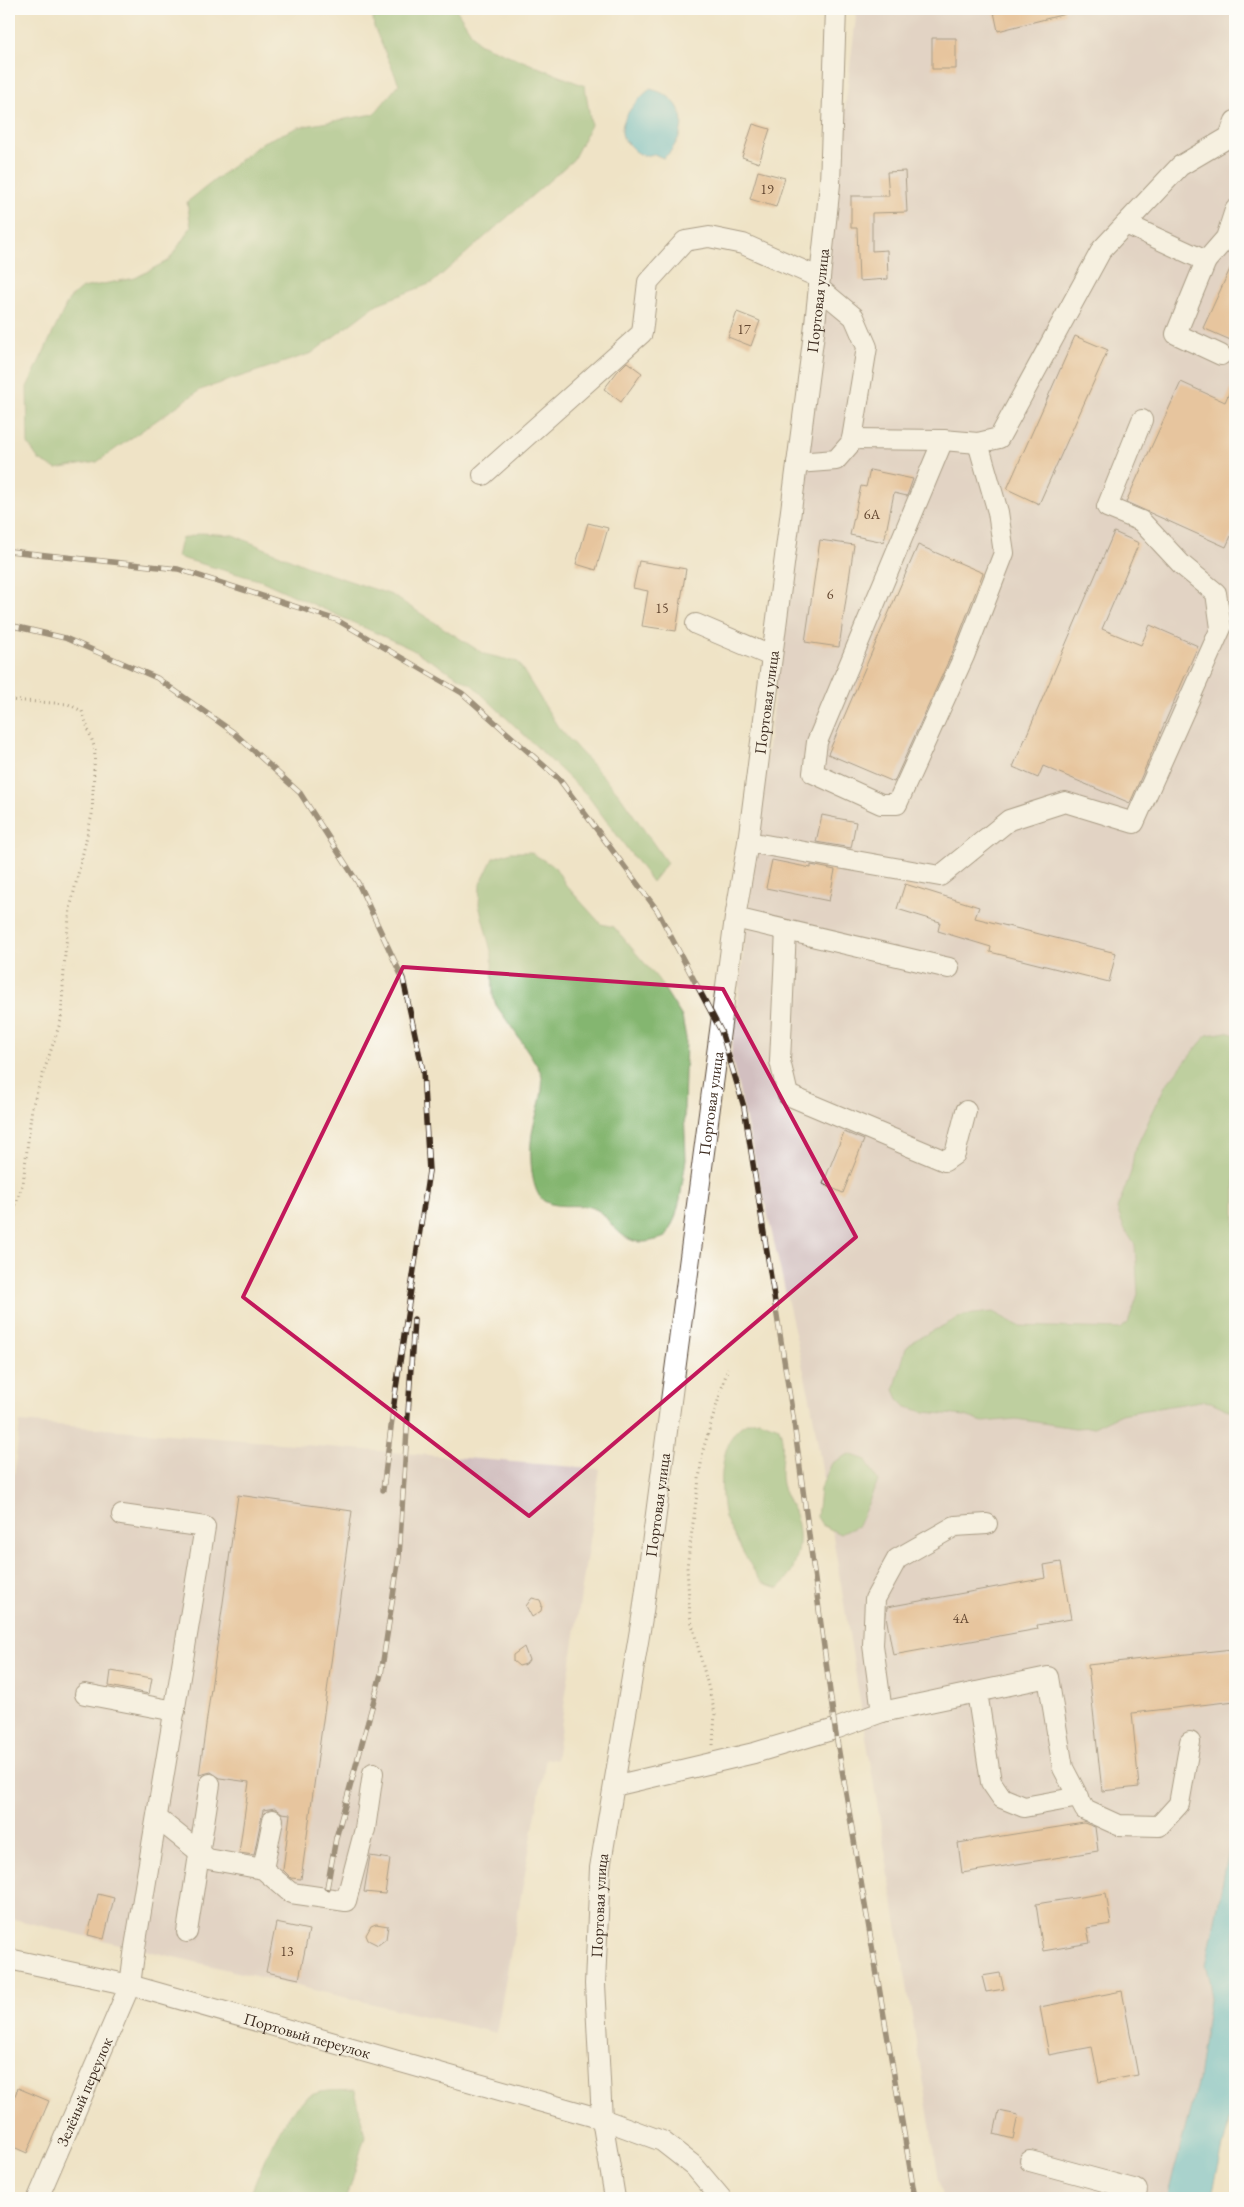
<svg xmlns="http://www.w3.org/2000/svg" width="1244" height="2207" viewBox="0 0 1244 2207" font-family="'EB Garamond',serif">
<rect width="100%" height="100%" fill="#fdfcf7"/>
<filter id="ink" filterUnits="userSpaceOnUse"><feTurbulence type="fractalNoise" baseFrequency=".02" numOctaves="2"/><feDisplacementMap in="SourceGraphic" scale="10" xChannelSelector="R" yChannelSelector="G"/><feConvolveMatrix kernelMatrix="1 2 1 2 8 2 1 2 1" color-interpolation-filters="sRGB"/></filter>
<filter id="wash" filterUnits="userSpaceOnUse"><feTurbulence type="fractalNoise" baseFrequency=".0096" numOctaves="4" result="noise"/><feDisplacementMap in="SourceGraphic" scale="20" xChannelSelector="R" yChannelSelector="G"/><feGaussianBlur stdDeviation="1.12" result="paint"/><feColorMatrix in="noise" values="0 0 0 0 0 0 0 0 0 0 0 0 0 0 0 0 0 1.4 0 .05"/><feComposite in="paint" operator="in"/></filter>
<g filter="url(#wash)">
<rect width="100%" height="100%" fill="#efe3c6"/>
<path fill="#d2bfc0" d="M857,9H1235V1820L1206,1965L1211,1984L1198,2080L1167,2198H942L811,1403L731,1055Z
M20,1422L600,1469L556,1760L546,1758L496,2033L9,1918V1520Z"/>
<path fill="#84b670" stroke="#607047" d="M372,9H456L478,43L585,86L591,125L573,160L432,283L377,304L312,353L200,390L97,462L56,469L39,460L28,444L27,387L69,299L82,288L135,278L169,260L191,227L187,202L263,142L299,127L374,114L399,84L374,27Z
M201,533L233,535L311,568L392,595L484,654L518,662L558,727L619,794L667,863L652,882L587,795L472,685L411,649L262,581L177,557L181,539Z
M511,852H530L555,867L566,885L601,924L614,927L658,979L682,1017L686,1038L684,1110L686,1159L680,1199L675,1218L666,1237C641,1245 630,1245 612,1225C608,1221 604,1214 599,1211C583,1200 561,1211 544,1201C531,1192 530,1157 531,1143C532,1120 545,1099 542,1076C540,1066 504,1017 496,1005L493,996L492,955L479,905L480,885L493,858Z
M1227,1032L1235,1035V1413L1211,1402L1201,1401L1121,1414L1094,1427L1075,1428L1016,1419L983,1422L965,1416L924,1412L906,1407L898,1399L894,1390L906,1348L913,1341L964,1315L993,1312L1019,1326L1120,1329L1128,1323L1138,1294L1135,1245L1124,1228L1117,1209L1131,1172L1134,1152L1165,1086L1207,1035Z
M759,1420L779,1427C787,1446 778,1465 782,1484C785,1497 794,1508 797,1520C803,1544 797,1571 779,1588C774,1586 765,1585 761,1581C757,1578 726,1523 725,1517C718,1487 718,1422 759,1420Z
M849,1454L866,1460L878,1481L858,1526L840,1534L822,1525L817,1517L820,1489L832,1463Z
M355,2090L365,2136L347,2198H249C262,2168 284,2100 320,2092C331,2090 344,2091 355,2090Z"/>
<path fill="#55bdd2" stroke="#487478" d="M650,89C678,95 690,118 676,143C672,149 670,154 663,158L654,154C645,157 639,155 632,148C628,144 622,139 622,132C621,116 639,98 650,89Z
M1235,1820V2096L1211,2198H1167L1198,2080L1211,1984L1206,1965Z"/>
<g id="blocks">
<path fill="#dea16d" d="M1007,9H1064L1065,14L998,31L994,12Z
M932,38H956V69H932Z
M753,124L770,129L759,163L742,157Z
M758,171L785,178L776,207L750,199Z
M905,171L907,212L872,213V251L887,250L888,279L859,281L857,228H851V196H889L887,172Z
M1235,258V342L1203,328Z
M737,312L760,321L751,346L728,337Z
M1075,336L1108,350L1039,504L1007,489Z
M627,362L642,373L621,402L604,389L617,372Z
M1235,380V527L1226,547L1126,502L1181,382L1225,402Z
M870,470L913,479L907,496L894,493L884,542L850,535L861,486L866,487Z
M588,523L608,528L596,570L576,564Z
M1114,532L1139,543L1102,629L1141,645L1150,625L1198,646L1130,803L1043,766L1038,778L1013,767Z
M820,540L854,545L839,647L805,642Z
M918,545L983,573L953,651L894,782L828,754Z
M639,561L686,569L676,631L642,626L648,591L633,588Z
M822,815L856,822L851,848L816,842Z
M772,860L811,868V865L835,870L829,901L766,888Z
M905,884L979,907L975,918L1116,953L1109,982L990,952L991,947L938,931L940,922L897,909Z
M844,1132L864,1140L843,1193L823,1184Z
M238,1495L352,1511L301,1879L291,1878L283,1870L290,1814L282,1813L275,1808L263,1810L254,1855L239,1853L249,1782L220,1778L211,1772L199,1775Z
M1061,1562L1071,1619L1037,1625L1038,1629L893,1655L886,1616L887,1607L1046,1578L1044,1565Z
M532,1598L540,1600L542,1605L541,1611L532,1617L526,1606Z
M524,1647L529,1660L526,1664L519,1666L513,1661V1655Z
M1232,1649L1235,1701L1132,1713L1139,1787L1102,1791L1088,1665Z
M111,1671L152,1678L149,1694L109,1686Z
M1084,1823L1095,1827L1098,1851L962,1873L958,1843Z
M370,1856L390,1859L385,1894L364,1892Z
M1106,1893L1111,1924L1087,1928L1090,1943L1043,1951L1036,1904Z
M98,1894L114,1898L104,1939L88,1935Z
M276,1923L309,1930L299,1979L266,1972Z
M376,1924L388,1926L386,1939L378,1945L368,1940L366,1935L371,1926Z
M1000,1973L1004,1989L986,1992L982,1976Z
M1122,1991L1138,2075L1099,2082L1092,2047L1049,2055L1040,2007Z
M18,2088L49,2101L27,2153L9,2145V2110Z
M999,2111L1018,2115L1013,2139L994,2134Z"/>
</g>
</g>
<g filter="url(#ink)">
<use href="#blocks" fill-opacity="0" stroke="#564637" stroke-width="1"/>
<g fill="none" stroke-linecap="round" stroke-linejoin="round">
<g stroke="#564637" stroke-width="22">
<g id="minor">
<path d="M1126,224L1206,261L1226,238L1235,210"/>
<path d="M1206,261L1176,334L1221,355"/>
<path d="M852,439L943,440L978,443L999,438L1102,249L1180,166L1229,137L1235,121"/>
<path d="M943,440L817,742L813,773L881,804H897L964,656L1004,553L998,512L978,443"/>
<path d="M797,463L836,460L850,444L852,439L867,347L854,317L819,288"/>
<path d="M483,475L642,333L648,282L685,241L709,237L743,244L820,278"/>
<path d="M696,624L771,656"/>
<path d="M748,842L940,876L1009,820L1065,802L1134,823L1221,628L1216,593L1182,565L1141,521L1107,507L1142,420"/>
<path d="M735,918L949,968"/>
<path d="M786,930L780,1061L788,1095L945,1161L955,1154L966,1111"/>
<path d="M977,1692L991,1782L1002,1798L1024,1807L1079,1797"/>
<path d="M85,1694L175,1711"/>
<path d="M882,1712L873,1645L875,1599L897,1559L955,1526L987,1524"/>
<path d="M614,1786L754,1753L835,1729L882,1712L1048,1677L1063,1768L1085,1810L1118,1825L1159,1826L1179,1804L1190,1742"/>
<path d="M157,1818L208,1859L263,1869L291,1893L346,1901L365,1829L373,1773"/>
<path d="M263,1869L273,1820"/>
<path d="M187,1932L210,1784"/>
<path id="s1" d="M9,1959L130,1985L602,2119L662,2141L694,2166L721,2198"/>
<path d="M1030,2161L1137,2190L1135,2198"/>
<path id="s2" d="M38,2198L130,1985L135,1947L205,1527L122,1515"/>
<path id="s3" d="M615,2198L602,2119L595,1984L600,1868L643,1612L735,918L748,842L814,333L830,184L836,9"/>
</g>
</g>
<path stroke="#564637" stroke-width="3" stroke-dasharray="1 4" stroke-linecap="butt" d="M9,700L68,704L82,711L95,749L92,814L70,909L65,954L61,1020L32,1107L23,1183L9,1224
M713,1745L715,1713L690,1616L687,1567L703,1450L728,1368"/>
<use href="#minor" stroke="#fff" stroke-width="20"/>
<g stroke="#3b2a1e" stroke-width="5.5">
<path id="rail" d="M9,551L178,569L337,620L462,693L559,779L657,910L721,1031L744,1107L794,1423L835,1729L915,2198
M9,625L65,638L157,678L233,732L300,793L358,883L403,979L423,1071L429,1171L396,1388L383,1490
M327,1888L336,1838L381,1674L399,1557L414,1319"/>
</g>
<use href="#rail" stroke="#fdfcf7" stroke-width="4" stroke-dasharray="11" stroke-linecap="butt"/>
</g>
</g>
<path d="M0 0H1244V2207H0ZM403,967L723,989L856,1237L529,1516L243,1297Z" fill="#efe3c6" fill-opacity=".55" fill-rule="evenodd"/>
<path fill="none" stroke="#c2185b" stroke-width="4" stroke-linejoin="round" d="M403,967L723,989L856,1237L529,1516L243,1297Z"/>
<g text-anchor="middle" stroke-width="4" stroke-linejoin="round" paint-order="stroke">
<g font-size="14" fill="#644832">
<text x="767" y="194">19</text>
<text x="744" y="334">17</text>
<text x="872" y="519">6А</text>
<text x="830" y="599">6</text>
<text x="662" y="613">15</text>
<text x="961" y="1623">4А</text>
<text x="287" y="1956">13</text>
</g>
<g font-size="16" fill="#3b2a1e" stroke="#fdfcf7">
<text dy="6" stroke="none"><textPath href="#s3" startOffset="1914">Портовая улица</textPath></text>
<text dy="6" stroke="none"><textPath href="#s3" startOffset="1509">Портовая улица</textPath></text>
<text dy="6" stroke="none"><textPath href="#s3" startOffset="1104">Портовая улица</textPath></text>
<text dy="6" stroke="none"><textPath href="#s3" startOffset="699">Портовая улица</textPath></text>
<text dy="6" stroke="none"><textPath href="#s3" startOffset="294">Портовая улица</textPath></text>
<text dy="6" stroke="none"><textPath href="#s1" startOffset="308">Портовый переулок</textPath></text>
<text dy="6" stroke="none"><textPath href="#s2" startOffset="116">Зелёный переулок</textPath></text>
</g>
</g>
<rect width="1244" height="2207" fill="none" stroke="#fdfcf7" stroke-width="30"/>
</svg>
